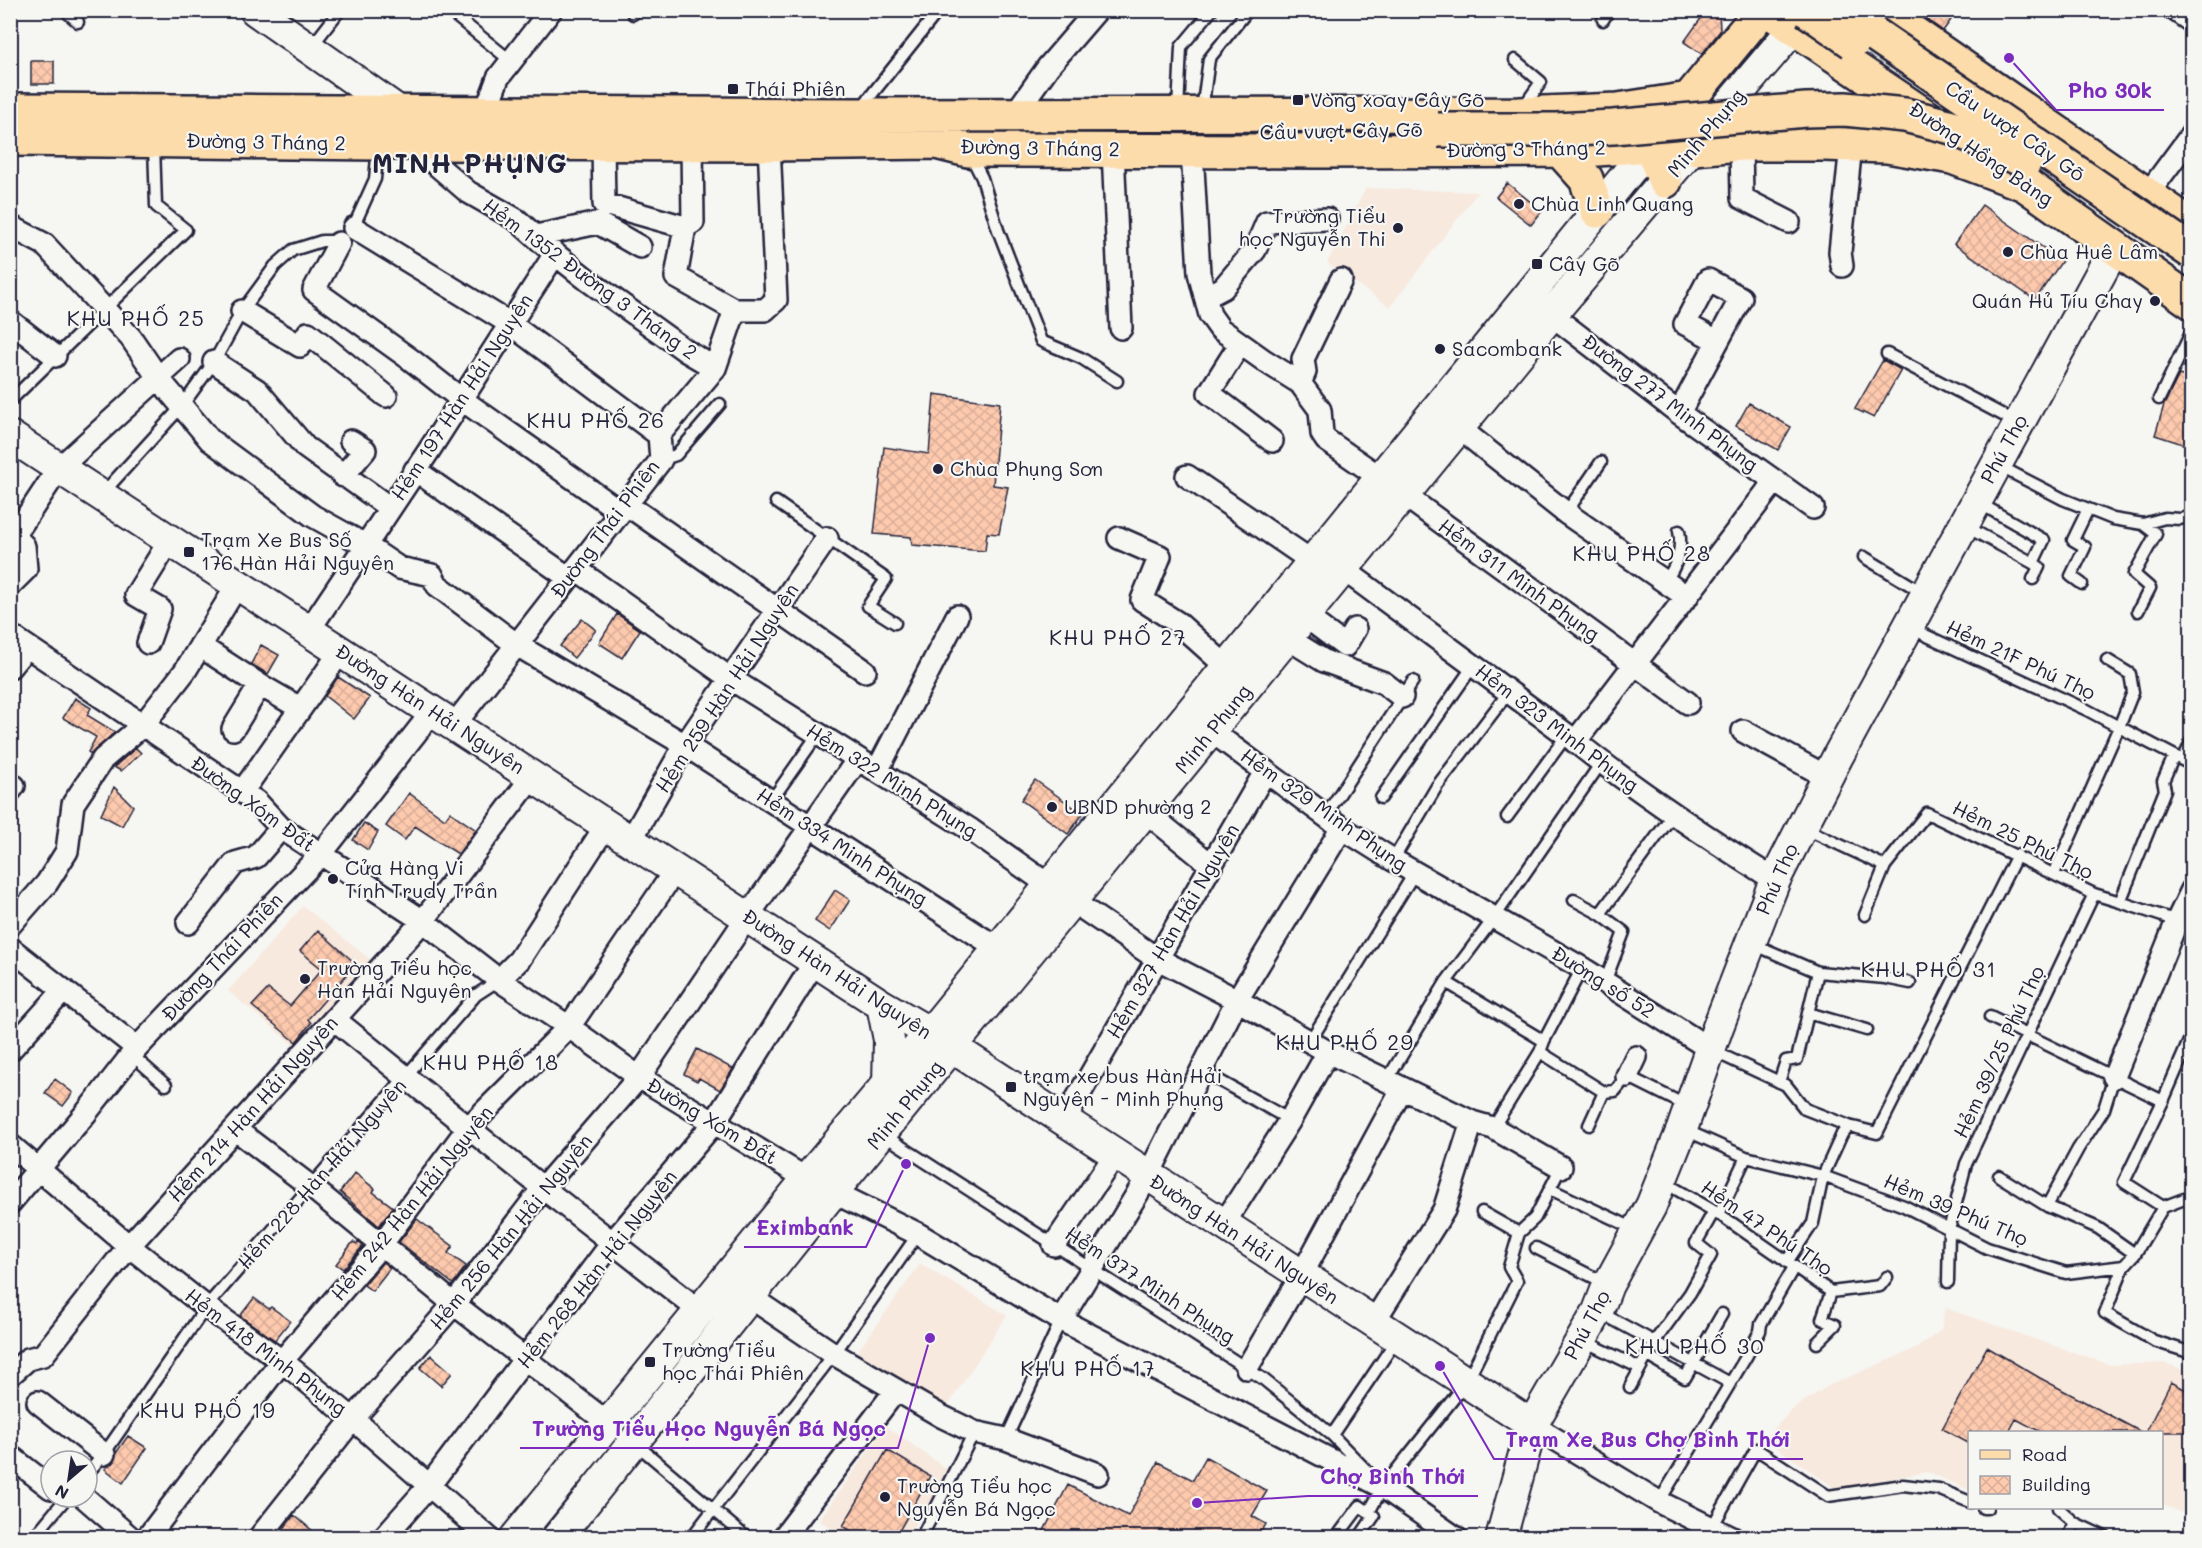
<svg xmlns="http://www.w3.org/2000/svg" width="2202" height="1548" viewBox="0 0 2202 1548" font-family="Mali,sans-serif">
<defs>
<pattern id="building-cross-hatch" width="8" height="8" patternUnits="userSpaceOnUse" patternTransform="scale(1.5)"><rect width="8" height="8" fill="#fecaae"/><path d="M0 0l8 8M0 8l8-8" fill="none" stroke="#d9ad97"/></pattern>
</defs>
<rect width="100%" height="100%" fill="#f6f6f2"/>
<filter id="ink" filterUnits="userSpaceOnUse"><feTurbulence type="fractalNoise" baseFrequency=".0167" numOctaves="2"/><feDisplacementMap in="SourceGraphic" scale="12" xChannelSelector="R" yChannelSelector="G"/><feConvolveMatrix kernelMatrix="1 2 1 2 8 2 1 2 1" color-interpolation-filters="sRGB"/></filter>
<g filter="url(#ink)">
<path fill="#f8e9de" d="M1366,188L1478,192L1390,307L1327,263Z
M303,906L381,968L308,1057L228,991Z
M920,1264L1007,1315L941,1416L851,1361Z
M1945,1308L2110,1365L2164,1363L2191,1372V1517L2162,1504V1432H1970L1969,1490L1928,1472L1835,1488L1764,1439L1795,1407L1830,1385L1917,1348L1941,1330Z
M886,1426L952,1473L906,1537H844L819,1520Z"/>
<path fill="url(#building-cross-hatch)" stroke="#22223b" stroke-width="1.5" d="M1707,10H1719L1720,31L1702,54L1684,42Z
M1914,10H1958L1943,31Z
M31,61H54V84H31Z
M1507,183L1542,211L1531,225L1496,197Z
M1982,205L2062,261L2035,300L1954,244Z
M1883,360L1901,370L1874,418L1855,409Z
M2179,375L2192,379V447L2155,435L2164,405Z
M934,394L1000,403L993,485L1008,487L999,534L987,533L985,551L912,545L911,537L874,534L884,447L929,454Z
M1749,403L1791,427L1778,450L1736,426Z
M617,614L640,630L622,658L599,643Z
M582,619L596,630L574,658L560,646Z
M261,645L279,655L268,674L251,664Z
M338,677L370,698L354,719L325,696Z
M75,698L91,708L87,715L115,732L91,754L88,752L96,737L63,718Z
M136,748L141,753L121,771L114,767Z
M1035,780L1083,814L1068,834L1021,800Z
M114,787L133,806L122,826L101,815Z
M409,793L445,819L450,812L476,830L458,854L415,826L405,840L386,826Z
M364,823L378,832L368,850L353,840Z
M835,890L850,900L830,931L815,921Z
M318,930L356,964L308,1019L311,1023L296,1042L252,1006L268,989L290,1006L322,969L300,951Z
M697,1049L733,1069L720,1090L699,1078L697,1081L684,1074Z
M55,1079L73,1093L63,1106L45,1093Z
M355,1173L375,1189L373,1192L393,1207L379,1226L340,1192Z
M417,1219L453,1246L448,1253L466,1266L453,1284L399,1242Z
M353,1242L357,1244L358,1242L363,1246L343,1269L336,1264Z
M383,1262L390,1268L372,1291L364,1285Z
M254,1298L269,1309L271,1307L290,1321L275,1340L240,1316Z
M1987,1347L2040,1378L2141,1432H2041L2016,1419L2009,1432H1970V1444L1942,1429Z
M431,1355L452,1373L441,1386L420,1368Z
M2171,1382L2192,1393V1432H2146Z
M128,1436L147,1448L123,1483L105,1469L114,1461L116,1453Z
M887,1450L930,1476L895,1538H863L843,1526Z
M1206,1457L1267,1491L1252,1516L1266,1524L1258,1538H1040L1068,1485L1128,1516L1158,1462L1193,1480Z
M294,1515L321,1538H277Z"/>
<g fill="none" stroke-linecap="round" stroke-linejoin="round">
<g stroke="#22223b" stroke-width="15">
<path id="lane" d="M73,10L69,14L78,22
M448,10L511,61
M633,14L637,10
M1603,20L1609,10
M312,46L340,10
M1515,60L1541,82L1522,109
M861,108L939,10
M1178,111L1181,47L1212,10
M1202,111L1209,59L1248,10
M971,156L982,178L998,230L1041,341L1081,358L1117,381
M352,230L375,179L378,147
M1887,354L2018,423
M2159,399L2192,331
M10,401L186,230L156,206L154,145
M661,460L676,455L720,404
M1999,466L2063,499L2113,519L2143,524L2156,534L2134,574L2150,588L2138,611
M103,493L182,406L214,362L242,311L275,266L293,250L322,241H340
M776,502L886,579L868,606L895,623
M1979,503L2044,540L2033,563L2039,567L2033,579
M1566,513L1601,462
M2143,524L2165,518L2180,519L2192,516
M1965,526L2033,563
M1864,557L1925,594
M1665,582C1676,566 1683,551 1679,531
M2082,584L2071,576L2085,547L2073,540L2088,509
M1910,628L2087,710L2119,727L2054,874
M2107,660L2130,674L2133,692L2119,727L2192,765
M2174,756L2163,781L2165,790L2120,902L2192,926
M2183,760L2192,740
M1381,798L1473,666
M771,801L818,734
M1326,815L1413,681
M1507,817L1567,735
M1804,828L1885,866
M1393,860L1437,786L1508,693
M1574,900L1600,914L1624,932L1605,982
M1600,914L1674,813
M1865,915L1885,866L1927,813L2094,894L2120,902
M1753,944L1818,972L1885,978L1910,983
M1446,982L1544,1041
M1808,1013L1867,1030
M1990,1017L2163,1101L2124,1182L2163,1207
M1310,1041L1415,872
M1713,1051L1786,1085L1805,1109L1849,1126
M1540,1052L1604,1092
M132,1055L166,1085
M1202,1071L1290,1120
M1387,1080L1446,982L1494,918L1601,763
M1779,1082L1786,1061L1797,1059L1818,972
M2163,1101L2192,1034
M1589,1125L1604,1092L1615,1091L1627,1076L1687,1106
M1493,1128L1540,1052L1544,1041L1582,968
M1683,1129L1746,1157L1823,1176L1904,1206L1987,1248L2066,1273L2124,1266L2135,1254L2163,1207L2192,1196
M882,1134L1263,1379L1332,1435L1368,1472
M1999,1176L2047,1206L2098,1228L2135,1254
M1662,1181L1719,1214L1831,1292L1880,1286L1887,1277
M1550,1189L1637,1230
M2047,1206L2078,1149L2104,1109L2114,1077
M1482,1212L1519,1233
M1719,1214L1746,1157
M1536,1248L1605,1283
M1787,1262L1813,1223L1823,1176L1842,1134L1849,1126L1877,1133L2017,855
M2124,1266L2105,1313L2154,1341L2192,1353
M1948,1282L1949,1230L1966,1164L2094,894
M1601,1313L1730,1383
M1584,1341L1640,1368
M1817,1343L1835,1325L1822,1319L1831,1292
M1647,1355L1685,1378L1722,1314
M1630,1387L1655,1341L1690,1293L1711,1255L1696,1243L1714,1211
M1332,1435L1397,1339
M1006,1439L1061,1320
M636,1444L747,1538
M87,1474L104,1454L206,1307L476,995L499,980
M1659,1502L1746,1357L1760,1331L1761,1324L1794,1267
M1983,1508H1987
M2058,1508L2075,1523L2107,1538
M1369,1512L1383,1487L1466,1383L1517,1281L1509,1267L1519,1233L1535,1218L1561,1167
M1711,1529L1756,1449L1828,1496L1903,1485L1938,1489L1970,1502
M33,1538L67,1497
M691,1538L834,1354L918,1234
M921,1538L974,1432
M1336,1538L1360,1506L1374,1516L1359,1538
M2067,1538L2075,1523"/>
</g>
<g stroke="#22223b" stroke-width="26">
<path id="street" d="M2175,10L2192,22
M485,113L498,78L551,10
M1014,115L1048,67L1097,10
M411,143L468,192L517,220L555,254L589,281L686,351L715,368
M603,144L604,204L685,227
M692,144L693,222L685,227L676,277L735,310
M1741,144L1742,198L1789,222
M1113,150L1121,328
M1192,150L1199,273L1210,315L1220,329L1265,361L1300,383L1305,372L1303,359L1341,280
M2147,195L2192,134
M10,226L44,244L131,338L159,379L210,440L313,516L365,545L399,568L432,575L437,585L517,645L685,745L999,949
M354,228L509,323L659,435
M536,236L598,223L640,247
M339,243L314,290L410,359L461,399L621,512
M1842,266L1840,252L1851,145
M1206,297L1223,288L1255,250L1267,222L1327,219
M1540,306L1679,413L1813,508
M242,311L300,346L308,333L386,396
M10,321L55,356
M1240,344L1209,393L1272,441
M214,362L257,390L305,447L390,508
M1300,383L1320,410L1322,434L1326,440L1381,478
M1679,413L1741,298L1708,280L1685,324L1718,341
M1459,428L1566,513L1687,597
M415,470L569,578
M343,476L365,450L351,441
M1187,476L1313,562
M1404,495L1688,703
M626,504L865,671
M1119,538L1160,556L1142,600L1178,623L1227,667
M10,542L59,468L179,359
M576,569L731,679L971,830L1050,886
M1343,569L1567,735C1632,788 1703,835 1775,880
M10,585L26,569L24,546L14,536
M1305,616L1345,646L1355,629
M309,630L428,452L555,254
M10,635L257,802L281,828L423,921L499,980L569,1027L639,1077L807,1179L918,1234L1061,1320L1383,1487L1456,1538
M1287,638L1324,661L1384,683L1402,697
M148,643L160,609L136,595L170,540
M200,646L260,685
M10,667L27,647
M1199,722L1342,828L1393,860L1582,968L1710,1049
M454,725L661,460L659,435L715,368L735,310H765L776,300L769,144
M233,729L260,685L300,708
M1743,731L1827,777
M1575,742L1775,481
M877,771L957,616
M10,791L14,786
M242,792L341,651
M1145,811L1211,865
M631,840L685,745L827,538
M1072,901L1156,958L1237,1000L1328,1052L1472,1122L1493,1128L1561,1167
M188,923L235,863L256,857L281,828
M10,925L47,883L67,851L73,804L103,759L143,725L185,671L238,584
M10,948L137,1048
M499,980L519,960L607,824
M334,1019L543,1188L700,1311
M10,1050L64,990
M1627,1076L1636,1057
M2114,1077L2177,921L2192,890
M1064,1121L1265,772
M236,1130L310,1186L454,1304L608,1423
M10,1145L129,1246L206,1307L282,1361L353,1419L489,1538
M10,1203L86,1113L137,1048L321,854L433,711
M1223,1225L1290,1120L1328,1052
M1054,1245L1115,1155
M750,1297L834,1354L941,1416L974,1432L1006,1439L1098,1474
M1061,1320L1148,1176L1237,1000L1342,828
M1373,1323L1444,1210L1472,1122
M1247,1368L1301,1276L1402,1089
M10,1375L28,1359L43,1355L129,1246L423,921L533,776
M38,1402L104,1454
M1532,1425L1659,1502L1732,1538
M10,1456L51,1488
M84,1497L131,1538
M147,1538L282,1361L381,1245L468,1128L569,1027L676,869
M259,1538L353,1419L454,1304L543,1188L639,1077L748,916L858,759
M383,1538L429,1486L612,1243L714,1123L816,960
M783,1538L896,1390"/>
</g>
<g stroke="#22223b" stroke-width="34">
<path id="secondary" d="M255,10L401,113
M10,436L882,1005L930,1033L1532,1425
M882,1005L889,1040L888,1085
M515,1538L807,1179L930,1033L1662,131
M557,1538L833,1192L1551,315L1809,10
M1501,1538L1532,1425L1598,1311L1608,1285L1651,1206L1682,1129L1718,1027L1775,880L1838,756L2115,247"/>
</g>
<g stroke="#22223b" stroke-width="38">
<path id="primary" d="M1768,10L1934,122
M1880,10L2192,226
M10,110L856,115L1519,114L1618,110L1689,99L1762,10
M1643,127L1665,181
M10,139L379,143L769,144L936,142L968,150L1320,151L1584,150L1650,145L1693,148L1741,144H1823L1887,146L1952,157L2027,185
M1560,150L1586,179L1597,211
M2009,173L2192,302"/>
</g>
<use href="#lane" stroke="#f6f6f2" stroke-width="10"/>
<use href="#street" stroke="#f6f6f2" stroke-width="21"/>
<use href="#secondary" stroke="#f6f6f2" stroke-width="30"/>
<use href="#primary" stroke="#fddcac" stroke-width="33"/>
<g stroke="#22223b" stroke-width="38" stroke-linecap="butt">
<path id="primary-bridge" d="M1807,10L1853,42
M1839,10L2192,252
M1438,130H1556L1613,127L1806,110L1845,109L1905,115L1952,127L2025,161"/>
</g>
<use href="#primary-bridge" stroke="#fddcac" stroke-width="33"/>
</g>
</g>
<g fill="#22223b" stroke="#f6f6f2" stroke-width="2">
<rect x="727" y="83" width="12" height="12" rx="3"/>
<rect x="1292" y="94" width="12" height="12" rx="3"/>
<circle cx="1519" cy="204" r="6"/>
<circle cx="1398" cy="228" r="6"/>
<circle cx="2008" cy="252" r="6"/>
<rect x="1531" y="258" width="12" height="12" rx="3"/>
<circle cx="2155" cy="301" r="6"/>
<circle cx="1440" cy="349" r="6"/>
<circle cx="938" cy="469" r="6"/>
<rect x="183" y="546" width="12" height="12" rx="3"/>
<circle cx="1052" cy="807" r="6"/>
<circle cx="333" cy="879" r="6"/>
<circle cx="305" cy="979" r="6"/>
<rect x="1005" y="1081" width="12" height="12" rx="3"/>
<rect x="644" y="1356" width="12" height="12" rx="3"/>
<circle cx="885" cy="1497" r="6"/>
</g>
<g text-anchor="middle" stroke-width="4.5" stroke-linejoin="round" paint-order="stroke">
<g font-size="20" fill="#22223b" stroke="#f6f6f2" text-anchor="start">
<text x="745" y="96">Thái Phiên</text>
<text x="1310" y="107">Vòng xoay Cây Gõ</text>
<text x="1531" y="211">Chùa Linh Quang</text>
<text x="1386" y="223" text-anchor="end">Trường Tiểu<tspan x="1386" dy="23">học Nguyễn Thi</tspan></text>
<text x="2020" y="259">Chùa Huê Lâm</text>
<text x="1549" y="271">Cây Gõ</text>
<text x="2143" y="308" text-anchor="end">Quán Hủ Tíu Chay</text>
<text x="1452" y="356">Sacombank</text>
<text x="950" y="476">Chùa Phụng Sơn</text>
<text x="201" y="547">Trạm Xe Bus Số<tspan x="201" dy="23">176 Hàn Hải Nguyên</tspan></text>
<text x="1064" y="814">UBND phường 2</text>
<text x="345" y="875">Cửa Hàng Vi<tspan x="345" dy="23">Tính Trudy Trần</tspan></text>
<text x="317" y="975">Trường Tiểu học<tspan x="317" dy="23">Hàn Hải Nguyên</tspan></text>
<text x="1023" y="1083">trạm xe bus Hàn Hải<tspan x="1023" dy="23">Nguyên - Minh Phụng</tspan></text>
<text x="662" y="1357">Trường Tiểu<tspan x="662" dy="23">học Thái Phiên</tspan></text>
<text x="897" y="1493">Trường Tiểu học<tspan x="897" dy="23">Nguyễn Bá Ngọc</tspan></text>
</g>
<g font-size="20" fill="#22223b" stroke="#f6f6f2">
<text transform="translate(1341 131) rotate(-1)" y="7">Cầu vượt Cây Gõ</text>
<text transform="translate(2015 131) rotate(34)" y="7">Cầu vượt Cây Gõ</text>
<text transform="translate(1706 133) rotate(-50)" y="7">Minh Phụng</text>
<text transform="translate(266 142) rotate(1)" y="7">Đường 3 Tháng 2</text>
<text transform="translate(1040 148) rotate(1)" y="7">Đường 3 Tháng 2</text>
<text transform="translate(1526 149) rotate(-1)" y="7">Đường 3 Tháng 2</text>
<text transform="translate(1981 154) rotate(34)" y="7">Đường Hồng Bàng</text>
<text transform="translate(590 279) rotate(36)" y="7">Hẻm 1352 Đường 3 Tháng 2</text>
<text transform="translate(462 397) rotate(-57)" y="7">Hẻm 197 Hàn Hải Nguyên</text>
<text transform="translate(1670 403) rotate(37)" y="7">Đường 277 Minh Phụng</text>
<text transform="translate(2004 449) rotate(-61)" y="7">Phú Thọ</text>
<text transform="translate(605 529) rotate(-53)" y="7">Đường Thái Phiên</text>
<text transform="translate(1519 580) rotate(36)" y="7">Hẻm 311 Minh Phụng</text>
<text transform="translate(2021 660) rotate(25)" y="7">Hẻm 21F Phú Thọ</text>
<text transform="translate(727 688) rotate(-57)" y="7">Hẻm 259 Hàn Hải Nguyên</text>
<text transform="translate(430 709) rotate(33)" y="7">Đường Hàn Hải Nguyên</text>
<text transform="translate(1557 728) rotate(37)" y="7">Hẻm 323 Minh Phụng</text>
<text transform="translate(1213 729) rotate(-51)" y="7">Minh Phụng</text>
<text transform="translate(892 781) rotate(32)" y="7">Hẻm 322 Minh Phụng</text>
<text transform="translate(253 804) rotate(36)" y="7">Đường Xóm Đất</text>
<text transform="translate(1324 810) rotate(35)" y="7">Hẻm 329 Minh Phụng</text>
<text transform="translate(2023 840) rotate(26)" y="7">Hẻm 25 Phú Thọ</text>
<text transform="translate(842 847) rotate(33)" y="7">Hẻm 334 Minh Phụng</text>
<text transform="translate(1777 879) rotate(-66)" y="7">Phú Thọ</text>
<text transform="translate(1173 931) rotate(-60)" y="7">Hẻm 327 Hàn Hải Nguyên</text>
<text transform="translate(222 957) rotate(-47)" y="7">Đường Thái Phiên</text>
<text transform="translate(837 974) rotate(33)" y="7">Đường Hàn Hải Nguyên</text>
<text transform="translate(1603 982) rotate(32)" y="7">Đường số 52</text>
<text transform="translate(1999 1052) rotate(-65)" y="7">Hẻm 39/25 Phú Thọ</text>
<text transform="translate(905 1105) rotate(-51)" y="7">Minh Phụng</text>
<text transform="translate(253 1109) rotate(-48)" y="7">Hẻm 214 Hàn Hải Nguyên</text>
<text transform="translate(712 1121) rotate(31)" y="7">Đường Xóm Đất</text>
<text transform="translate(322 1174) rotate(-49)" y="7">Hẻm 228 Hàn Hải Nguyên</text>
<text transform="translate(412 1203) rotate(-51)" y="7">Hẻm 242 Hàn Hải Nguyên</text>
<text transform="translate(1956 1210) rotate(23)" y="7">Hẻm 39 Phú Thọ</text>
<text transform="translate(1767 1228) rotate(34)" y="7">Hẻm 47 Phú Thọ</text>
<text transform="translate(511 1232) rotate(-51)" y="7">Hẻm 256 Hàn Hải Nguyên</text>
<text transform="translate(1244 1239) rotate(33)" y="7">Đường Hàn Hải Nguyên</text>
<text transform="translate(597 1269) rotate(-52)" y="7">Hẻm 268 Hàn Hải Nguyên</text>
<text transform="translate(1150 1285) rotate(33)" y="7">Hẻm 377 Minh Phụng</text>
<text transform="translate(1587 1325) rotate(-62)" y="7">Phú Thọ</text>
<text transform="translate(266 1352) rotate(37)" y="7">Hẻm 418 Minh Phụng</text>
</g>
<g font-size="21" letter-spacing="1.5" fill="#22223b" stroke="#f6f6f2">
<text x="136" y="326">KHU PHỐ 25</text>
<text x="596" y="428">KHU PHỐ 26</text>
<text x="1642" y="561">KHU PHỐ 28</text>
<text x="1118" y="645">KHU PHỐ 27</text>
<text x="1929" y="977">KHU PHỐ 31</text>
<text x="1345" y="1050">KHU PHỐ 29</text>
<text x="491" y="1070">KHU PHỐ 18</text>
<text x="1695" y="1354">KHU PHỐ 30</text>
<text x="1088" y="1376">KHU PHỐ 17</text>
<text x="208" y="1418">KHU PHỐ 19</text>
</g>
<g font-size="26" font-weight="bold" letter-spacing="1.5" fill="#22223b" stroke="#f6f6f2">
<text x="470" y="173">MINH PHỤNG</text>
</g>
</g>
<path fill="none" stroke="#7b2cbf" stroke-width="2" d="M2009 58L2056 110H2164M906 1164L866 1247H744M930 1338L898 1448H520M1440 1366L1494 1459H1803M1197 1503L1308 1496H1478"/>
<g fill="#7b2cbf" stroke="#f6f6f2" stroke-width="2">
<circle cx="2009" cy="58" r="6"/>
<circle cx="906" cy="1164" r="6"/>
<circle cx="930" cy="1338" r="6"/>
<circle cx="1440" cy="1366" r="6"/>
<circle cx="1197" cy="1503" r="6"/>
</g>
<g font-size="21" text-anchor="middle" font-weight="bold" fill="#7b2cbf" stroke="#f6f6f2" stroke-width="4.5" stroke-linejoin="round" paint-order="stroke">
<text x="2110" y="98">Pho 30k</text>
<text x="805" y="1235">Eximbank</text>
<text x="709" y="1436">Trường Tiểu Học Nguyễn Bá Ngọc</text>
<text x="1648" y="1447">Trạm Xe Bus Chợ Bình Thới</text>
<text x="1393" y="1484">Chợ Bình Thới</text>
</g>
<rect width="2202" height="1548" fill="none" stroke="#f6f6f2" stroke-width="36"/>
<rect x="18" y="18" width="2166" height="1512" fill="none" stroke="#22223b" stroke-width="2" filter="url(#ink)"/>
<rect x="1968" y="1431" width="195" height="78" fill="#f6f6f2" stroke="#a1a1a9" stroke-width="1.5"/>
<rect x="1980" y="1450" width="30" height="9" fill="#fddcac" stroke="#a1a1a9" stroke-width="1.5"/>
<text x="2022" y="1461" font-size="18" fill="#22223b">Road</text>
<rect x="1980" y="1476" width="30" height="18" fill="url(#building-cross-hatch)" stroke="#a1a1a9" stroke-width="1.5"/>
<text x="2022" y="1491" font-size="18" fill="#22223b">Building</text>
<g transform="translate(69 1479) rotate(209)"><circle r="28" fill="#f6f6f2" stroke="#a1a1a9" stroke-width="1.5"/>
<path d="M0-4.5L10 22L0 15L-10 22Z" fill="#22223b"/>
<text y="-9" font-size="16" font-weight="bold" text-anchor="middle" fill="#22223b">N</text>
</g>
</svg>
